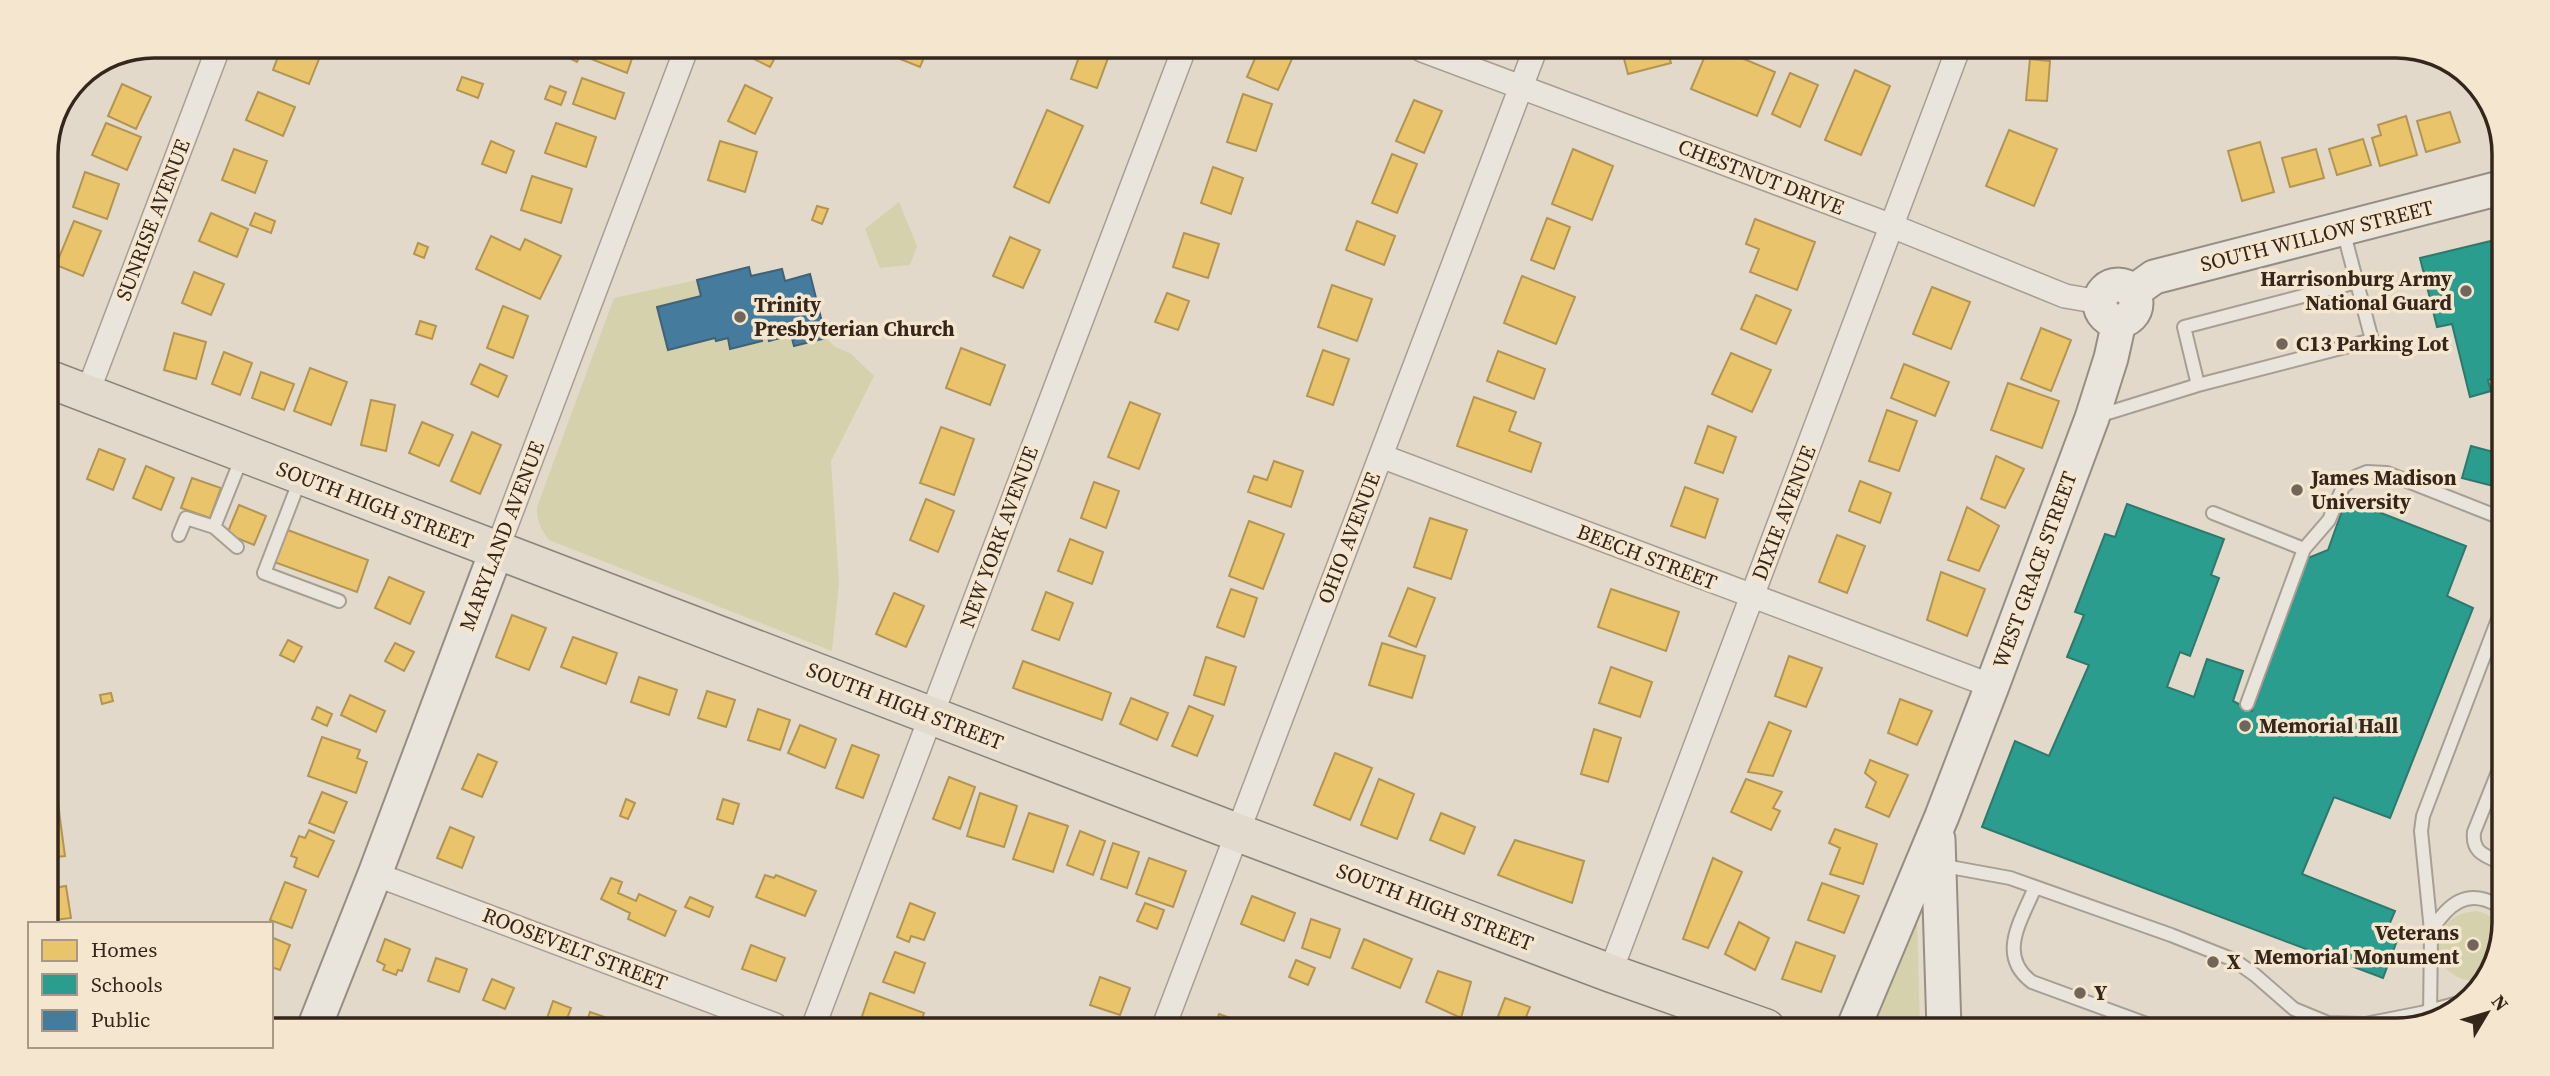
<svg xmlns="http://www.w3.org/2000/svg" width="2550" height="1076" viewBox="0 0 2550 1076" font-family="'Source Serif 4',serif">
<rect width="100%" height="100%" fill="#e2d9ca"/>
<path fill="#d5d1ac" d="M899,202L917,246L910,265L880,268L865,229Z
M697,280L701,296L657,307L668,350L715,338H728L731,349L761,341L758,328L765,326L791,335L794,346L826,338L835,347L850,353L874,376L831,461L839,583L832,651L549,540C541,529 536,520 537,507L614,298Z
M2477,911L2486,914L2497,921L2496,963L2483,980C2429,988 2421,914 2477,911Z
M1917,915L1920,1029H1865Z"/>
<path fill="#e9c46a" stroke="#b39553" stroke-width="2" d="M282,46H314L323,49L309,84L273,70Z
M562,47H584L577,62L559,53Z
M595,47H636L627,73L591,59Z
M732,48H780L770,67Z
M881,48H907L925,55L920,67L880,51Z
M1082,49L1108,58L1097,88L1071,79Z
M1259,49L1296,50L1278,90L1247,77Z
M1622,51H1667L1671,63L1628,74Z
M1707,51H1725L1775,72L1757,116L1691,89Z
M2030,59L2050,61L2047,101L2026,100Z
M1855,70L1890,86L1861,155L1825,140Z
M1790,73L1818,85L1800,127L1772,114Z
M462,77L483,84L478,98L457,90Z
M582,78L624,93L615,119L573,104Z
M122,84L151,97L136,129L108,116Z
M745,85L772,98L755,134L728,121Z
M550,86L566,92L561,105L545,99Z
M258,92L295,107L283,136L246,120Z
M1243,94L1272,104L1256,151L1227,142Z
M1414,100L1442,111L1424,153L1396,141Z
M1047,110L1083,126L1049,203L1014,187Z
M2450,112L2460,142L2426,152L2417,121Z
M2406,116L2417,155L2380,166L2372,138L2381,135L2378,125Z
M106,123L141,137L127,170L92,155Z
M556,123L596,137L586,167L545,153Z
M2009,130L2057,149L2034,206L1986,186Z
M2363,139L2371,165L2337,175L2329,149Z
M491,141L514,151L506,173L482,164Z
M720,141L757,152L745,192L708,180Z
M2260,142L2274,192L2242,201L2228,151Z
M234,149L267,161L255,193L222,180Z
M1573,149L1613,166L1592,220L1552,204Z
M2316,149L2324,178L2290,187L2282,158Z
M1392,154L1417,164L1397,213L1372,203Z
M1213,167L1243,178L1231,214L1201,203Z
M85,172L119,184L107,219L73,207Z
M532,176L572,189L561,223L521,210Z
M817,206L828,209L822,224L812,220Z
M211,213L248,229L237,257L199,241Z
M255,213L275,221L271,233L250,225Z
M1547,218L1570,227L1554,269L1531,260Z
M1755,219L1815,242L1797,290L1750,272L1759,249L1746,244Z
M74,221L101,231L83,276L56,265Z
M1357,221L1395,236L1384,265L1346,250Z
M1184,233L1219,244L1208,278L1173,267Z
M491,236L520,250L525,239L561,256L540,299L476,269Z
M1010,237L1040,250L1023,288L993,276Z
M418,243L428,247L424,258L414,254Z
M194,272L224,284L211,315L182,303Z
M1522,276L1575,297L1556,344L1504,323Z
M1332,285L1372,299L1357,341L1318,327Z
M1932,287L1970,302L1951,349L1913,334Z
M1167,293L1189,301L1178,330L1155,322Z
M1756,295L1791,310L1776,344L1741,329Z
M503,306L528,316L513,358L487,348Z
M420,321L436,326L432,339L416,334Z
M2041,328L2071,340L2051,391L2021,379Z
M174,333L206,342L196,379L164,370Z
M961,348L1005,365L990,405L946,388Z
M1323,350L1349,359L1333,405L1307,396Z
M1498,351L1545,369L1534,399L1487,381Z
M224,352L252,363L240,395L212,384Z
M1731,353L1771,370L1752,412L1712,394Z
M480,364L507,376L498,397L471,384Z
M1904,364L1949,382L1935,416L1891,398Z
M310,368L347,382L331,425L294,411Z
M261,372L294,384L284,410L252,398Z
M2008,383L2059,401L2042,448L1991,430Z
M1474,397L1516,412L1509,431L1541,443L1531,472L1457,446Z
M371,400L395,405L386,451L361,445Z
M1130,402L1160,414L1139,469L1108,457Z
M1887,410L1917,421L1899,471L1869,461Z
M422,422L453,435L439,466L409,453Z
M1708,426L1736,437L1723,473L1695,463Z
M941,427L974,439L954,495L920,483Z
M472,432L501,445L480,494L451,481Z
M99,449L125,459L113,490L87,479Z
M1996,456L2024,469L2005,508L1981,499Z
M1274,461L1303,471L1291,507L1248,492L1254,476L1267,480Z
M146,466L174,478L161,510L133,498Z
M192,478L221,488L210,518L181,508Z
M1860,481L1891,493L1880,523L1849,511Z
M1094,482L1119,491L1106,528L1081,518Z
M1685,487L1718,499L1705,538L1671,526Z
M926,499L954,511L938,552L910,540Z
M239,505L266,516L254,545L227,534Z
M1967,507L1999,526L1979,571L1948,560Z
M1430,518L1467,530L1451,579L1414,567Z
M1249,521L1284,534L1263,589L1229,576Z
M285,529L368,560L357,592L274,562Z
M1837,535L1865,546L1847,593L1819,582Z
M1070,539L1103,552L1092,584L1058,571Z
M1941,572L1985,589L1967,636L1927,620Z
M389,577L424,592L410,624L375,608Z
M1408,588L1435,598L1416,647L1389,636Z
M1231,589L1257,598L1244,637L1217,627Z
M1611,589L1679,612L1666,651L1598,627Z
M1046,592L1073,603L1059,640L1032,630Z
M894,593L924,606L906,647L876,634Z
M512,615L546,628L529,670L496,657Z
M573,637L617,653L606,684L561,667Z
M288,640L302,647L294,662L280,655Z
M395,643L414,652L404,671L385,661Z
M1382,643L1425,656L1412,698L1369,685Z
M1789,656L1822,668L1806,707L1775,696Z
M1206,657L1236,667L1224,705L1194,695Z
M1023,661L1111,693L1102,720L1013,688Z
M1611,667L1652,682L1640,717L1599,703Z
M639,677L677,690L669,715L631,702Z
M46,681L52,713L46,714Z
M707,691L735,700L726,727L698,718Z
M111,693L113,701L102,704L100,695Z
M350,695L385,711L376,732L341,715Z
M1131,698L1168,713L1157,740L1120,724Z
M1900,699L1932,711L1917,745L1888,733Z
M1189,706L1213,716L1197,756L1172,746Z
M317,707L332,714L327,726L312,719Z
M758,709L790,720L780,750L748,740Z
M52,713L58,748L46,750V714Z
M1769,722L1791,731L1773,776L1748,772Z
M800,725L836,739L825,768L788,753Z
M1594,729L1621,738L1608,782L1581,774Z
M322,737L360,750L357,758L367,762L356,793L308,776Z
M852,745L879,755L863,798L836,788Z
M1335,753L1372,768L1350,820L1314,805Z
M478,754L497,762L482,797L462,789Z
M1870,760L1908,775L1889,817L1866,807L1876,782L1865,773Z
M949,777L975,787L960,829L933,819Z
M1379,779L1414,794L1397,839L1361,825Z
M1746,779L1782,792L1773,808L1780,811L1771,830L1731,812Z
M56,783L60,819L46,820V784Z
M322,792L347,802L334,833L309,823Z
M980,793L1017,806L1004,847L967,836Z
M626,799L635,803L628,819L620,816Z
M723,799L739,804L733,824L717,819Z
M1029,813L1068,826L1053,872L1013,859Z
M1441,813L1475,827L1464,854L1430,840Z
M60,819L65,856L46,858V820Z
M450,827L474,837L462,868L437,858Z
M1835,829L1877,844L1863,884L1830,874L1840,848L1829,843Z
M309,830L334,841L318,877L294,867L297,858L291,856L299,836L305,838Z
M1080,831L1105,841L1093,875L1067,865Z
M1515,840L1584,861L1572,903L1498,875Z
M1113,843L1139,852L1127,888L1101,879Z
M1149,858L1186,871L1173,907L1136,894Z
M1713,858L1742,872L1708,948L1683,939Z
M765,875L774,878L776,875L816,891L805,916L756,897Z
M611,878L622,882L618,893L636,901L639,894L676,911L665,936L628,919L630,913L601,899Z
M285,882L306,890L292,928L270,920Z
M1822,883L1859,896L1844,933L1808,920Z
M66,886L71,918L46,921V889Z
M1252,896L1295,913L1284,941L1241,924Z
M690,897L713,907L709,917L685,907Z
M910,903L935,913L924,940L911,936L909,942L897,937Z
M1145,903L1164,910L1157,929L1137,921Z
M1311,919L1340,929L1330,958L1302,948Z
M1739,922L1769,938L1755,970L1725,954Z
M271,937L290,945L280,970L271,967Z
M385,939L410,949L402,971L398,970L396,975L383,970L385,965L377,961Z
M1364,939L1412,959L1400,988L1352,968Z
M1796,942L1835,956L1821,992L1782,979Z
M751,945L785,958L776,981L742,969Z
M895,952L925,963L914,993L883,982Z
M436,958L467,969L459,992L428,981Z
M1296,960L1315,968L1308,985L1289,977Z
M1438,971L1471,982L1461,1018L1426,1002Z
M1100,977L1130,988L1120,1015L1090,1005Z
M492,979L514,988L505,1009L483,1000Z
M870,993L924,1013L920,1025H869L860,1022Z
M1505,998L1530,1007L1522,1027H1494Z
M553,1001L571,1008L565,1024H545Z
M590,1012L619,1022V1024H586Z
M1219,1014L1247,1024V1026H1215Z"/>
<path fill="#2a9d8f" stroke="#2d796c" stroke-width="2" d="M2503,238L2502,376L2488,380L2491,391L2470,397L2452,324L2437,327L2420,258Z
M2471,446L2501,454V488L2462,478Z
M2127,504L2224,539L2211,575L2219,578L2190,656L2180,652L2167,687L2194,697L2207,659L2243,671L2233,701L2252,711L2308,558L2328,550L2342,511L2358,504L2466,546L2447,596L2473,608L2390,818L2334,797L2302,874L2395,911L2386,932L2398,938L2383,978L1982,827L2015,741L2049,756L2089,665L2067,657L2084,615L2075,612L2105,534L2115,537Z"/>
<path fill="#457b9d" stroke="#406276" stroke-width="2" d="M749,267L751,276L782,269L785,281L810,274L826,338L794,346L791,335L769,341L765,326L758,328L762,341L730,349L728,338L716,341L715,338L668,350L657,307L701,296L697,280Z"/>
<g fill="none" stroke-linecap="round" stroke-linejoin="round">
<g stroke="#a79e94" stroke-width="16">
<path id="lane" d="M2198,385L2184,327L2357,282
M2098,416L2198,385L2372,340L2343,230
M301,477L264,573L339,601
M2213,513L2304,549
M179,535L186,518L214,527
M237,547L214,527L242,457
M2247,704L2304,549L2329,520L2343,487L2357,476L2367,472L2387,473L2501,518
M2497,861C2482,855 2472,850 2474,832L2498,772
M1939,865L2010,878L2171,935L2234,960L2255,975L2294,1009L2328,1023L2365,1024L2421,1013L2466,1001
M2035,887C2022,920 1996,955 2032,982L2163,1030
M2431,931C2448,904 2467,888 2497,905
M2430,1020L2431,931L2421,831L2423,816L2500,614"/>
</g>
<g stroke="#a79e94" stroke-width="26">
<path id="street" d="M1422,50L1892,226L2065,296L2100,302
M87,394L219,46
M1381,456L1992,686
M496,552L687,47
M375,874L775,1025
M1610,973L1957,52
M814,1025L1184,49
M1164,1026L1535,50"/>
</g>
<g stroke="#978e83" stroke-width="37">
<path id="secondary" d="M2100 303a18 18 0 1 1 36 0a18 18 0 1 1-36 0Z
M2133,292L2154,277L2504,187
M1938,839L1944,1029
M316,1023L375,874L496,552
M1853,1029L1942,816L1992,686L2092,418L2111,358L2119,322"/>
</g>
<g stroke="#8c847a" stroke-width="40">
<path id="primary" d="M46,378L1236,832L1610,973L1766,1028"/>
</g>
<use href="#lane" stroke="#eae5dc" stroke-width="12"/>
<use href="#street" stroke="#eae5dc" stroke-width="23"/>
<use href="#secondary" stroke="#eae5dc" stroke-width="33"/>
<use href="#primary" stroke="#e2dacd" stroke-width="37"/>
</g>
<g fill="#726559" stroke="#f5e6cf" stroke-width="2.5">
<circle cx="2466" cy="291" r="7"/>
<circle cx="740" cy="317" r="7"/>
<circle cx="2282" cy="344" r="7"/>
<circle cx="2297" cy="490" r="7"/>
<circle cx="2245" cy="726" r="7"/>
<circle cx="2473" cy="945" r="7"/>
<circle cx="2213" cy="962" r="7"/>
<circle cx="2080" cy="993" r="7"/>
</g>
<g text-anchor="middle" stroke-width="7" stroke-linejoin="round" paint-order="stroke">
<g font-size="21" fill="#35261c" stroke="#f5e6cf">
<text transform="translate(1761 177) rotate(21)" y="7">CHESTNUT DRIVE</text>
<text transform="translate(153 220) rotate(-69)" y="7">SUNRISE AVENUE</text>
<text transform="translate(2317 236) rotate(-14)" y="7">SOUTH WILLOW STREET</text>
<text transform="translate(375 505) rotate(21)" y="7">SOUTH HIGH STREET</text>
<text transform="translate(1784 513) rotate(-69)" y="7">DIXIE AVENUE</text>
<text transform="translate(502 536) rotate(-69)" y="7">MARYLAND AVENUE</text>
<text transform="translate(999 537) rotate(-70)" y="7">NEW YORK AVENUE</text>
<text transform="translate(1349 538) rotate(-69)" y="7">OHIO AVENUE</text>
<text transform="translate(1647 557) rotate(21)" y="7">BEECH STREET</text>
<text transform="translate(2035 570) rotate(-70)" y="7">WEST GRACE STREET</text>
<text transform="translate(905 706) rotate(21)" y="7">SOUTH HIGH STREET</text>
<text transform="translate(1435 907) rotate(21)" y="7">SOUTH HIGH STREET</text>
<text transform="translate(575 949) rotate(21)" y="7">ROOSEVELT STREET</text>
</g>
<g font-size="21" font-weight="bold" fill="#35261c" stroke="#f5e6cf" text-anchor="start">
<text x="2452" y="286" text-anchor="end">Harrisonburg Army<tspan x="2452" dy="24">National Guard</tspan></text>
<text x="754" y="312">Trinity<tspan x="754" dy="24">Presbyterian Church</tspan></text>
<text x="2296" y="351">C13 Parking Lot</text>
<text x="2311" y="485">James Madison<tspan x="2311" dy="24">University</tspan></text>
<text x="2259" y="733">Memorial Hall</text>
<text x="2459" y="940" text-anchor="end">Veterans<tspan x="2459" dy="24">Memorial Monument</tspan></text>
<text x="2227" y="969">X</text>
<text x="2094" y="1000">Y</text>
</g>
</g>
<path d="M0 0H2550V1076H0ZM154 58H2396A96 96 0 0 1 2492 154V922A96 96 0 0 1 2396 1018H154A96 96 0 0 1 58 922V154A96 96 0 0 1 154 58Z" fill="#f5e6cf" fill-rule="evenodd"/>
<path fill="none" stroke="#35261c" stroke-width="3.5" d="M154 58H2396A96 96 0 0 1 2492 154V922A96 96 0 0 1 2396 1018H154A96 96 0 0 1 58 922V154A96 96 0 0 1 154 58Z"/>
<rect x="28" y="922" width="245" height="126" fill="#f5e6cf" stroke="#a89987" stroke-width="2"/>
<rect x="42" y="940" width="35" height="21" fill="#e9c46a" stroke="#a89987" stroke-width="2"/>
<text x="91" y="957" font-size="21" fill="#35261c">Homes</text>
<rect x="42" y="974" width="35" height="21" fill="#2a9d8f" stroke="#a89987" stroke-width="2"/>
<text x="91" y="992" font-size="21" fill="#35261c">Schools</text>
<rect x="42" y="1010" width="35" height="21" fill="#457b9d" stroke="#a89987" stroke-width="2"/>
<text x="91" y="1027" font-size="21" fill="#35261c">Public</text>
<g transform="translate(2487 1013) rotate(52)" stroke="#f5e6cf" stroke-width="5" paint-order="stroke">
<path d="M0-5L12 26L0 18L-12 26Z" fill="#35261c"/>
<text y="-10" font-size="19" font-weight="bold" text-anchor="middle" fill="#35261c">N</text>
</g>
</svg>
